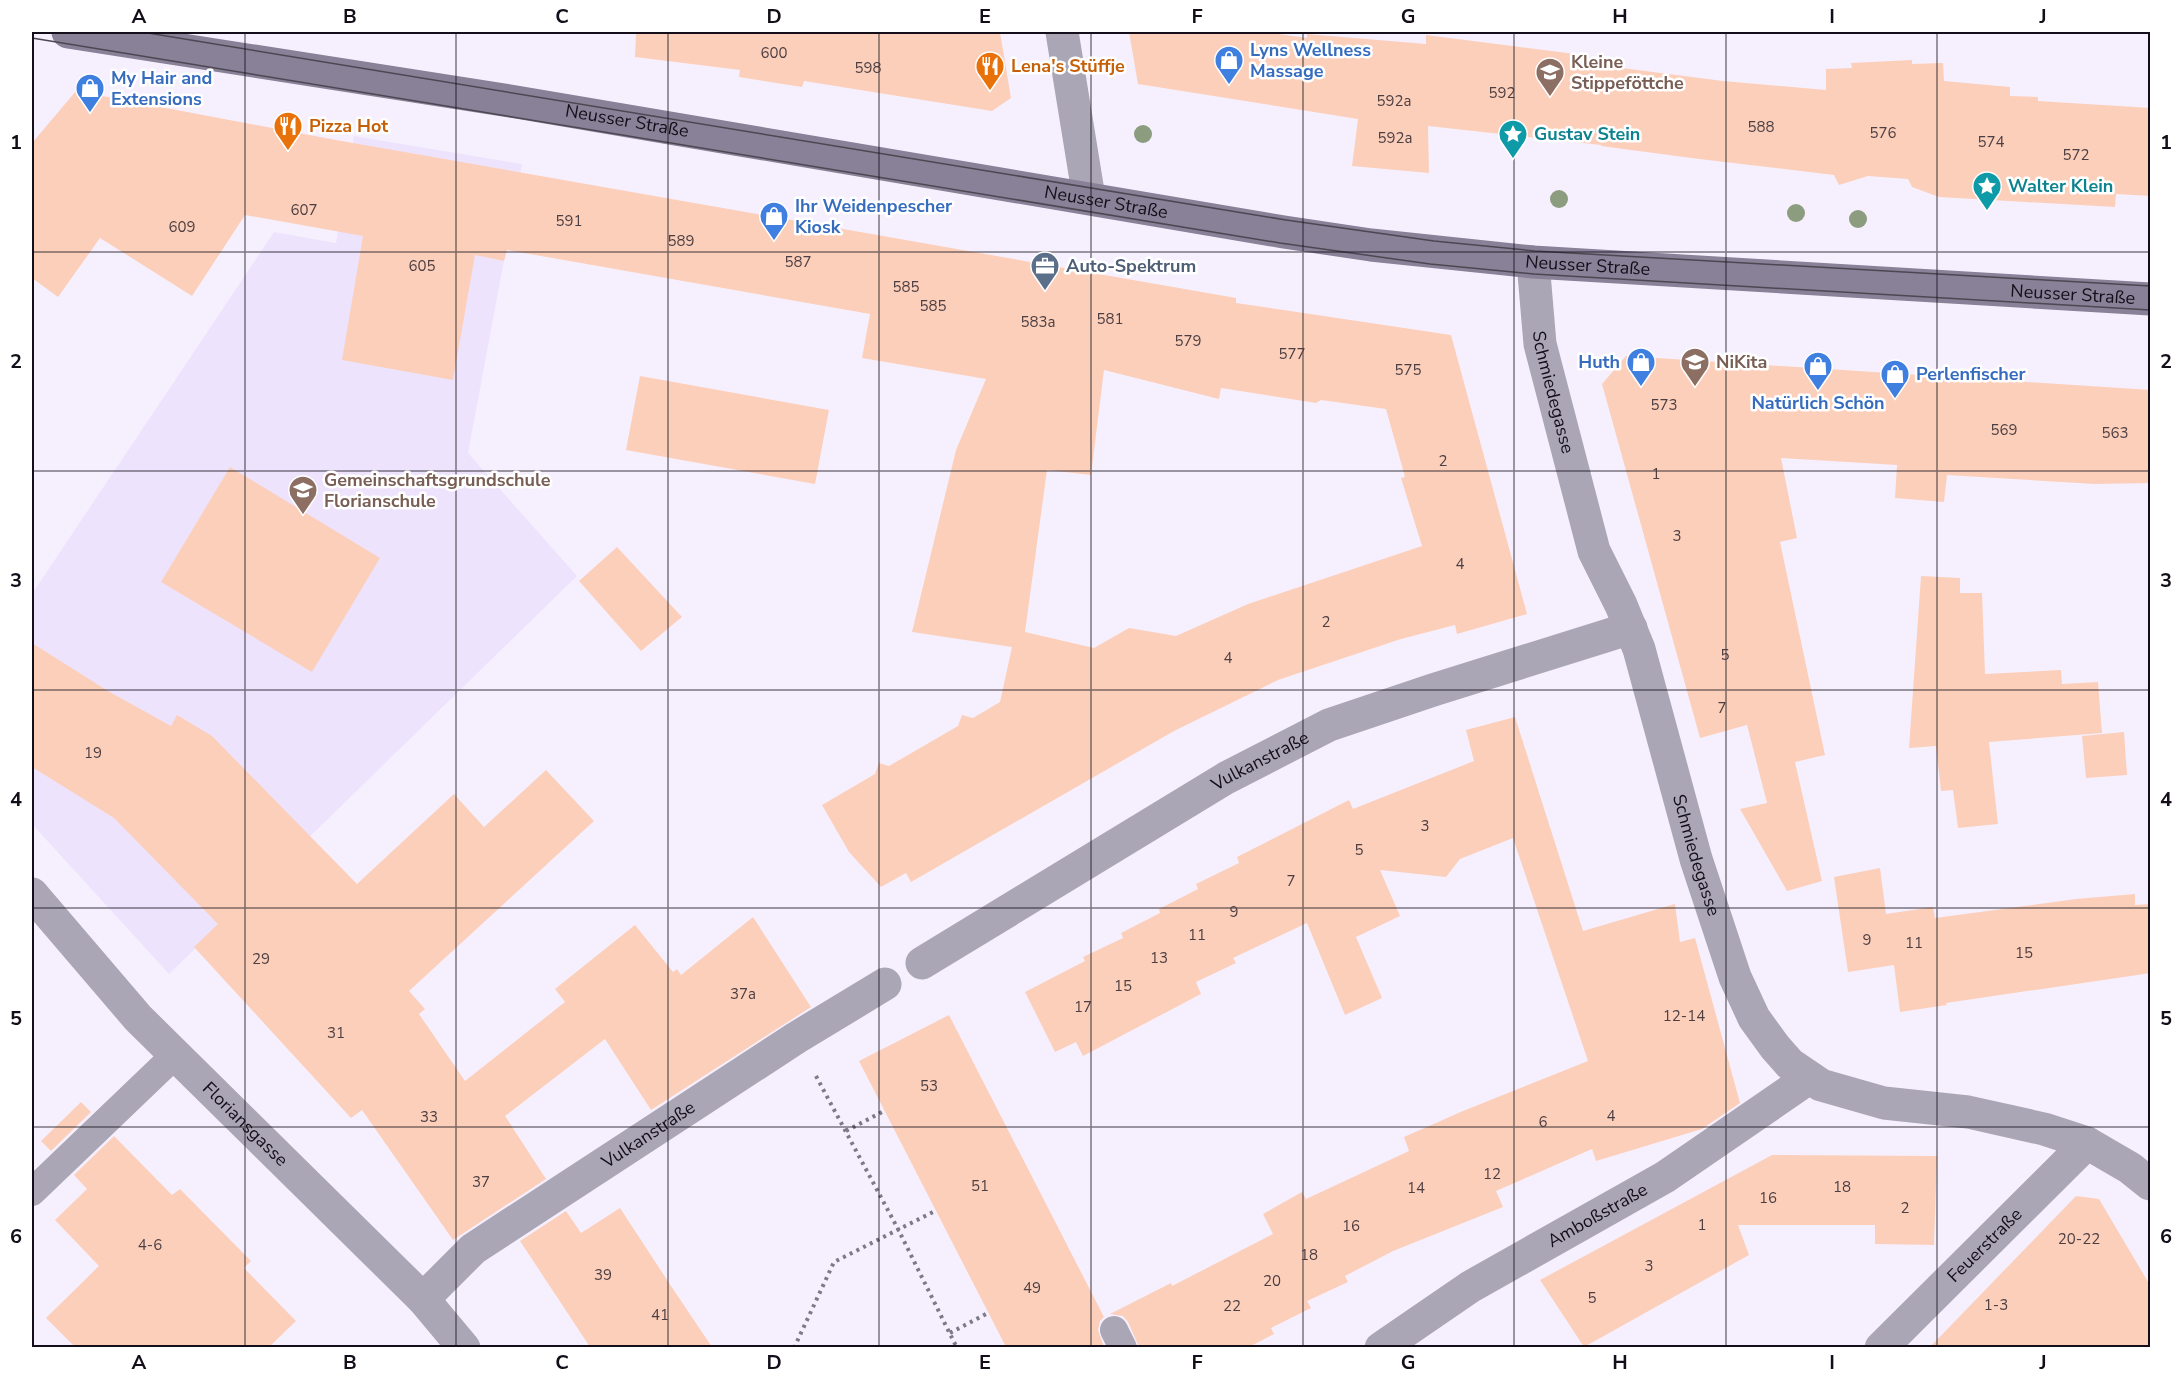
<svg xmlns="http://www.w3.org/2000/svg" width="2182" height="1379" viewBox="0 0 2182 1379" font-family="'Nunito Sans',sans-serif">
<rect width="100%" height="100%" fill="#f6f0fe"/>
<path fill="#eee3fc" d="M354,136L522,164L468,453L577,576L169,974L32,824V594L274,232L336,243Z"/>
<path fill="#fccfbb" fill-rule="evenodd" d="M636,32H1000L1011,98L992,111L804,81L802,87L739,77L740,70L635,57Z
M1129,32H1265L1307,38V34L1426,44V35L1575,54V62L1723,81L1826,90V69L1852,68L1851,63L1912,60V64L1943,63L1944,81L2010,87V96L2038,97V101L2151,108V196L2116,194L2115,207L1939,197L1912,187L1908,179L1868,176L1839,185L1834,175L1699,159L1601,146V145L1428,126L1429,173L1352,166L1358,119L1138,84Z
M76,91L336,140L1236,298V303L1451,335L1527,614L1457,634L1455,625L1401,639L1278,680L1174,731L911,882L906,873L881,887L849,852L822,805L875,774L879,763L889,766L958,726L962,715L973,718L1000,702L1012,647L912,632L956,450L986,379L862,358L870,314L507,250L504,261L475,255L453,380L342,360L363,236L245,215L192,296L100,238L58,297L32,278V143ZM1104,370L1219,399L1221,388L1316,403L1321,400L1386,409L1405,477L1401,478L1422,546L1248,604L1176,636L1129,628L1094,648L1025,632L1047,470L1091,475Z
M1626,356L2151,390V483L2095,484L1947,475L1944,502L1895,498L1897,465L1781,458L1797,538L1780,542L1825,755L1795,762L1822,881L1787,891L1740,809L1767,803L1747,725L1700,738L1602,384Z
M640,376L829,410L815,484L626,450Z
M230,467L380,558L312,672L161,582Z
M617,547L682,617L641,651L579,581Z
M1921,576L1960,578V593H1982L1985,674L2061,670L2062,684L2098,682L2102,733L1989,742L1998,824L1958,828L1953,790L1941,791L1936,746L1909,748Z
M32,643L108,691L171,726L177,715L212,736L357,884L454,794L484,827L546,770L594,821L409,991L425,1009L419,1014L465,1081L565,1002L555,989L635,925L673,972L677,969L681,975L753,917L811,1007L651,1110L605,1039L505,1116L546,1179L453,1240L362,1110L351,1118L194,947L218,924L114,818L32,767Z
M1515,717L1583,931L1675,904L1680,942L1695,938L1740,1103L1702,1129L1596,1161L1592,1149L1496,1191L1503,1207L1393,1251L1345,1276L1348,1282L1307,1301L1311,1308L1271,1328L1274,1334L1249,1347H1139L1128,1322L1123,1316L1110,1314L1171,1283L1172,1286L1273,1234L1263,1214L1302,1192L1306,1199L1409,1151L1404,1137L1463,1111L1588,1061L1513,838L1460,859L1446,877L1380,870L1400,916L1356,937L1382,998L1345,1015L1307,923L1233,958L1236,963L1196,982L1201,994L1083,1056L1076,1042L1055,1052L1025,992L1085,961L1083,957L1123,938L1121,933L1160,913L1159,909L1198,889L1196,884L1239,863L1237,857L1349,800L1353,809L1474,761L1466,730Z
M2124,732L2127,775L2086,778L2082,736Z
M1880,868L1886,914L1933,907L1935,918L2076,899L2135,894V905L2151,904V973L1946,1003L1947,1005L1900,1012L1894,965L1848,972L1834,877Z
M949,1015L1104,1317L1100,1321L1098,1330L1104,1347H1006L859,1061Z
M81,1102L91,1112L51,1151L41,1141Z
M114,1136L172,1195L180,1189L251,1261L244,1268L296,1321L269,1347H75L46,1318L99,1266L55,1220L87,1189L74,1175Z
M1772,1155L1937,1156L1934,1245L1875,1244V1225H1738L1749,1255L1584,1347L1540,1280Z
M2076,1196L2099,1199L2151,1287V1347H1930Z
M620,1208L671,1286L712,1347H590L520,1241L566,1211L581,1233Z"/>
<g fill="none" stroke-linecap="round" stroke-linejoin="round">
<path stroke="#7e7985" stroke-width="4" stroke-dasharray="3 4.5" stroke-linecap="butt" d="M816,1076L898,1229L957,1348
M846,1131L884,1111
M950,1333L988,1313
M794,1348L834,1262L935,1211"/>
<path stroke="#aba6b5" stroke-width="28" d="M32,1192L175,1055
M1114,1330L1123,1348"/>
<g stroke="#aba6b5" stroke-width="33">
<path d="M1062,32L1089,198"/>
<path id="s1" d="M1533,262L1540,344L1594,551L1621,605L1639,649L1696,859L1735,977L1754,1018L1775,1047L1790,1064L1821,1085L1884,1103L1968,1112L2044,1129L2087,1143L2130,1168L2150,1184"/>
<path id="s2" d="M32,894L138,1018L423,1299L464,1348"/>
<path id="s3" d="M922,963L1226,778L1329,725L1433,690L1631,628"/>
<path id="s4" d="M423,1299L473,1249L796,1038L885,984"/>
<path id="s5" d="M1381,1348L1470,1287L1665,1177L1809,1078"/>
<path id="s6" d="M1881,1348L2087,1143"/>
</g>
<path stroke="#898197" stroke-width="33" id="s7" d="M68,32L516,102L1284,232L1371,245L1533,262L2150,299"/>
<path stroke="#4c4752" stroke-width="1.5" d="M142,32L1286,220L1434,241L1535,251L2150,286
M32,38L1280,243L1430,264L1534,274L2150,310"/>
</g>
<g fill="#8c9c7e">
<circle cx="1143" cy="134" r="9"/>
<circle cx="1559" cy="199" r="9"/>
<circle cx="1796" cy="213" r="9"/>
<circle cx="1858" cy="219" r="9"/>
</g>
<path fill="none" stroke="#130e19" stroke-width="1.5" stroke-opacity="0.55" d="M245,32V1348M456,32V1348M668,32V1348M879,32V1348M1091,32V1348M1303,32V1348M1514,32V1348M1726,32V1348M1937,32V1348M32,252H2150M32,471H2150M32,690H2150M32,908H2150M32,1127H2150"/>
<defs>
<g id="shop-pin" transform="scale(1.5)"><path d="M0 17L-7.5 6A9.5 9.5 0 1 1 7.5 6Z" fill="#3f7fe0" stroke="#fff"/><path d="M-5-2.5h2.3a2.7 3.5 0 0 1 5.4 0H5L5.5 6h-11ZM-1.5-2.5h3a1.5 2.3 0 0 0-3 0Z" fill="#fff"/></g>
<g id="restaurant-pin" transform="scale(1.5)"><path d="M0 17L-7.5 6A9.5 9.5 0 1 1 7.5 6Z" fill="#e8710a" stroke="#fff"/><path d="M-5-6h1v4h1v-4h1v4h1v-4h1v5L-1.5 .5V6h-2V.5L-5-1ZM5-6V6H3V1.5H1.5Q1.5-4 5-6Z" fill="#fff"/></g>
<g id="school-pin" transform="scale(1.5)"><path d="M0 17L-7.5 6A9.5 9.5 0 1 1 7.5 6Z" fill="#8d6e63" stroke="#fff"/><path d="M0-5L7-2L0 1L-7-2ZM-4 1L0 2.5L4 1V4Q0 6-4 4Z" fill="#fff"/></g>
<g id="sight-pin" transform="scale(1.5)"><path d="M0 17L-7.5 6A9.5 9.5 0 1 1 7.5 6Z" fill="#0f9aa8" stroke="#fff"/><path d="M0-6L1.8-2.2L6-1.7L2.9 1.2L3.7 5.4L0 3.3L-3.7 5.4L-2.9 1.2L-6-1.7L-1.8-2.2Z" fill="#fff"/></g>
<g id="office-pin" transform="scale(1.5)"><path d="M0 17L-7.5 6A9.5 9.5 0 1 1 7.5 6Z" fill="#5c6f8a" stroke="#fff"/><path d="M-6-3h4V-5.5h4V-3h4V5H-6ZM-1-4.5V-3h2v-1.5ZM-6 0V1H6V0Z" fill="#fff"/></g>
</defs>
<g fill-rule="evenodd">
<use href="#shop-pin" x="1229" y="60"/>
<use href="#restaurant-pin" x="990" y="66"/>
<use href="#school-pin" x="1550" y="72"/>
<use href="#shop-pin" x="90" y="88"/>
<use href="#restaurant-pin" x="288" y="126"/>
<use href="#sight-pin" x="1513" y="134"/>
<use href="#sight-pin" x="1987" y="186"/>
<use href="#shop-pin" x="774" y="216"/>
<use href="#office-pin" x="1045" y="266"/>
<use href="#shop-pin" x="1641" y="362"/>
<use href="#school-pin" x="1695" y="362"/>
<use href="#shop-pin" x="1818" y="366"/>
<use href="#shop-pin" x="1895" y="374"/>
<use href="#school-pin" x="303" y="490"/>
</g>
<g text-anchor="middle" stroke-width="5" stroke-linejoin="round" paint-order="stroke">
<g font-size="15" fill="#4d3e42">
<text x="774" y="58">600</text>
<text x="868" y="73">598</text>
<text x="1502" y="98">592</text>
<text x="1394" y="106">592a</text>
<text x="1761" y="132">588</text>
<text x="1883" y="138">576</text>
<text x="1395" y="143">592a</text>
<text x="1991" y="147">574</text>
<text x="2076" y="160">572</text>
<text x="304" y="215">607</text>
<text x="569" y="226">591</text>
<text x="182" y="232">609</text>
<text x="681" y="246">589</text>
<text x="798" y="267">587</text>
<text x="422" y="271">605</text>
<text x="906" y="292">585</text>
<text x="933" y="311">585</text>
<text x="1110" y="324">581</text>
<text x="1038" y="327">583a</text>
<text x="1188" y="346">579</text>
<text x="1292" y="359">577</text>
<text x="1408" y="375">575</text>
<text x="1664" y="410">573</text>
<text x="2004" y="435">569</text>
<text x="2115" y="438">563</text>
<text x="1443" y="466">2</text>
<text x="1656" y="479">1</text>
<text x="1677" y="541">3</text>
<text x="1460" y="569">4</text>
<text x="1326" y="627">2</text>
<text x="1725" y="660">5</text>
<text x="1228" y="663">4</text>
<text x="1722" y="713">7</text>
<text x="93" y="758">19</text>
<text x="1425" y="831">3</text>
<text x="1359" y="855">5</text>
<text x="1291" y="886">7</text>
<text x="1234" y="917">9</text>
<text x="1197" y="940">11</text>
<text x="1867" y="945">9</text>
<text x="1914" y="948">11</text>
<text x="2024" y="958">15</text>
<text x="1159" y="963">13</text>
<text x="261" y="964">29</text>
<text x="1123" y="991">15</text>
<text x="743" y="999">37a</text>
<text x="1083" y="1012">17</text>
<text x="1684" y="1021">12-14</text>
<text x="336" y="1038">31</text>
<text x="929" y="1091">53</text>
<text x="1611" y="1121">4</text>
<text x="429" y="1122">33</text>
<text x="1543" y="1127">6</text>
<text x="1492" y="1179">12</text>
<text x="481" y="1187">37</text>
<text x="980" y="1191">51</text>
<text x="1842" y="1192">18</text>
<text x="1416" y="1193">14</text>
<text x="1768" y="1203">16</text>
<text x="1905" y="1213">2</text>
<text x="1702" y="1230">1</text>
<text x="1351" y="1231">16</text>
<text x="2079" y="1244">20-22</text>
<text x="150" y="1250">4-6</text>
<text x="1309" y="1260">18</text>
<text x="1649" y="1271">3</text>
<text x="603" y="1280">39</text>
<text x="1272" y="1286">20</text>
<text x="1032" y="1293">49</text>
<text x="1592" y="1303">5</text>
<text x="1996" y="1310">1-3</text>
<text x="1232" y="1311">22</text>
<text x="660" y="1320">41</text>
</g>
<g font-size="18" font-weight="bold" fill="#366cbe" stroke="#fff" text-anchor="start">
<text x="1250" y="56">Lyns Wellness<tspan x="1250" dy="21">Massage</tspan></text>
<text x="111" y="84">My Hair and<tspan x="111" dy="21">Extensions</tspan></text>
<text x="795" y="212">Ihr Weidenpescher<tspan x="795" dy="21">Kiosk</tspan></text>
<text x="1620" y="368" text-anchor="end">Huth</text>
<text x="1916" y="380">Perlenfischer</text>
<text x="1818" y="409" text-anchor="middle">Natürlich Schön</text>
</g>
<g font-size="18" font-weight="bold" fill="#785e54" stroke="#fff" text-anchor="start">
<text x="1571" y="68">Kleine<tspan x="1571" dy="21">Stippeföttche</tspan></text>
<text x="1716" y="368">NiKita</text>
<text x="324" y="486">Gemeinschaftsgrundschule<tspan x="324" dy="21">Florianschule</tspan></text>
</g>
<g font-size="18" font-weight="bold" fill="#c56008" stroke="#fff" text-anchor="start">
<text x="1011" y="72">Lena's Stüffje</text>
<text x="309" y="132">Pizza Hot</text>
</g>
<g font-size="18" fill="#130e19" stroke="#fff">
<text dy="6" stroke="none"><textPath href="#s7" startOffset="566">Neusser Straße</textPath></text>
<text dy="6" stroke="none"><textPath href="#s7" startOffset="1052">Neusser Straße</textPath></text>
<text dy="6" stroke="none"><textPath href="#s7" startOffset="1538">Neusser Straße</textPath></text>
<text dy="6" stroke="none"><textPath href="#s7" startOffset="2024">Neusser Straße</textPath></text>
<text dy="6" stroke="none"><textPath href="#s1" startOffset="132">Schmiedegasse</textPath></text>
<text dy="6" stroke="none"><textPath href="#s3" startOffset="394">Vulkanstraße</textPath></text>
<text dy="6" stroke="none"><textPath href="#s1" startOffset="618">Schmiedegasse</textPath></text>
<text dy="6" stroke="none"><textPath href="#s2" startOffset="314">Floriansgasse</textPath></text>
<text dy="6" stroke="none"><textPath href="#s4" startOffset="280">Vulkanstraße</textPath></text>
<text dy="6" stroke="none"><textPath href="#s5" startOffset="254">Amboßstraße</textPath></text>
<text dy="6" stroke="none"><textPath href="#s6" startOffset="146">Feuerstraße</textPath></text>
</g>
<g font-size="18" font-weight="bold" fill="#0d838f" stroke="#fff" text-anchor="start">
<text x="1534" y="140">Gustav Stein</text>
<text x="2008" y="192">Walter Klein</text>
</g>
<g font-size="18" font-weight="bold" fill="#4e5e75" stroke="#fff" text-anchor="start">
<text x="1066" y="272">Auto-Spektrum</text>
</g>
</g>
<rect width="2182" height="1379" fill="none" stroke="#ffffff" stroke-width="66"/>
<rect x="33" y="33" width="2116" height="1313" fill="none" stroke="#130e19" stroke-width="2"/>
<g font-size="20" text-anchor="middle" font-weight="bold" fill="#130e19">
<text x="139" y="23">A</text>
<text x="350" y="23">B</text>
<text x="562" y="23">C</text>
<text x="774" y="23">D</text>
<text x="985" y="23">E</text>
<text x="1197" y="23">F</text>
<text x="1408" y="23">G</text>
<text x="1620" y="23">H</text>
<text x="1832" y="23">I</text>
<text x="2043" y="23">J</text>
<text x="16" y="149">1</text>
<text x="2166" y="149">1</text>
<text x="16" y="368">2</text>
<text x="2166" y="368">2</text>
<text x="16" y="587">3</text>
<text x="2166" y="587">3</text>
<text x="16" y="806">4</text>
<text x="2166" y="806">4</text>
<text x="16" y="1025">5</text>
<text x="2166" y="1025">5</text>
<text x="16" y="1243">6</text>
<text x="2166" y="1243">6</text>
<text x="139" y="1369">A</text>
<text x="350" y="1369">B</text>
<text x="562" y="1369">C</text>
<text x="774" y="1369">D</text>
<text x="985" y="1369">E</text>
<text x="1197" y="1369">F</text>
<text x="1408" y="1369">G</text>
<text x="1620" y="1369">H</text>
<text x="1832" y="1369">I</text>
<text x="2043" y="1369">J</text>
</g>
</svg>
